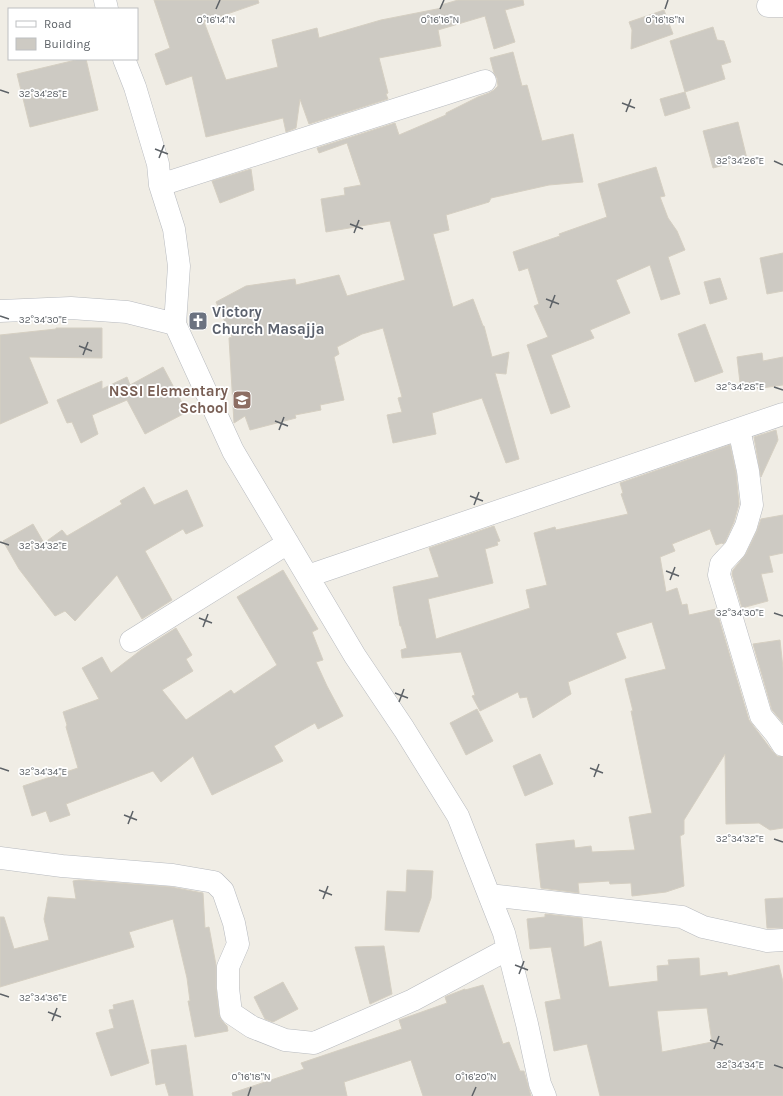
<svg xmlns="http://www.w3.org/2000/svg" width="783" height="1096" viewBox="0 0 783 1096" font-family="Karla,sans-serif">
<rect width="100%" height="100%" fill="#f0ede5"/>
<path fill="#cdcac3" stroke="#d5cfc2" fill-rule="evenodd" d="M154,0H258L259,3L204,22L226,80L278,67L272,40L317,28L319,38L381,20L442,8L441,5L458,0H523L524,5L505,10L515,42L494,49L485,16L438,30L441,46L379,58L388,93L386,94L388,99L309,124L300,99L296,128L286,132L283,118L206,137L192,76L166,85L155,54L170,48Z
M664,10L673,34L631,49L632,30L629,22Z
M713,27L717,40L724,41L731,62L721,65L725,79L685,92L670,41Z
M513,52L522,86L527,85L542,141L573,134L583,182L549,185L491,198L489,202L446,215L449,230L433,234L453,307L473,299L483,326H484L492,357L509,352L506,374L495,373L519,459L506,463L482,398L432,413L436,434L393,443L387,415L402,412L398,398L402,397L383,328L362,334L337,347L339,354L334,357L344,400L320,405L321,410L295,415L296,418L250,430L245,416L234,423L229,338L232,337L216,302L246,286L295,279L296,285L339,275L347,296L405,280L390,221L326,232L321,199L345,195L344,188L361,185L347,143L319,153L317,148L395,123L399,135L446,115V113L478,97L489,93L494,90L498,86L497,78L494,73L490,58Z
M80,59H86L98,110L30,127L17,74Z
M685,92L690,108L665,116L660,99Z
M738,122L747,159L713,168L703,131Z
M656,167L665,196L660,197L668,218L677,231L685,250L668,257L680,294L661,300L650,265L616,280L630,313L590,330L594,338L551,355L570,407L551,414L527,345L548,337L534,306L539,304L528,268L519,271L513,252L560,236L559,234L607,217L598,184Z
M251,169L254,190L220,203L212,181Z
M783,253V291L767,294L760,258Z
M720,278L727,299L710,304L704,282Z
M705,324L723,372L695,382L678,334Z
M56,328H102V358L29,357L48,403L0,424V335L56,329Z
M762,353L763,361L783,357V385L741,391L737,357Z
M163,367L187,412L145,434L127,400L92,415L98,434L81,443L72,422L67,423L57,400L102,381V389L127,377L130,385Z
M776,430L778,440L761,477L754,437Z
M730,445L736,473L739,504L734,522L725,542L723,544L722,543L716,545L710,529L672,544L675,551L660,557L666,592L677,588L682,605L687,604L689,615L716,609L749,720L773,752L777,756L783,757V828L770,830L759,823L726,824L725,754L684,820V834L680,836L684,886L666,892L632,896L631,883L610,884L609,881L578,883L579,893L541,888L536,844L574,840L575,848L591,846L592,852L635,850L629,817L652,813L631,711H633L625,679L666,669L652,622L616,633L626,658L568,682L571,694L533,718L527,697L520,698L518,692L480,711L472,696L475,695L461,652L402,658L401,650L407,648L401,626H400L393,587L439,577L429,548L494,526L500,541L497,542L498,545L485,549L493,583L428,599L436,639L530,608L526,590L547,585L534,533L555,527L556,530L628,514L621,494L623,493L620,483Z
M144,487L154,505L187,490L203,526L186,534L183,529L145,551L172,600L142,619L117,575L75,621L65,611L55,616L19,569L3,541L33,524L44,543L62,530L67,536L122,504L120,501Z
M783,515V553L769,556L773,572L761,574L768,601L742,608L732,574L733,570L746,554L757,531L761,519Z
M283,570L318,629L312,632L323,660L316,662L327,686L343,716L318,729L315,723L274,746L283,761L212,795L193,756L161,782L153,771L66,804L70,815L50,822L46,811L32,816L23,786L78,768L66,727L67,725L63,712L99,699L82,668L102,657L111,673L141,650L176,628L192,655L186,659L193,671L162,690L186,720L231,690L234,694L277,665L237,597Z
M780,640L783,668V723L772,710L753,644Z
M477,709L493,741L466,755L450,723Z
M540,754L553,784L525,796L513,766Z
M407,870L433,871L431,898L419,932L385,930L387,891L406,892Z
M79,880L171,887L203,893L205,928L209,927L216,965V988L219,1014L221,1020L227,1026L228,1031L195,1037L188,1001H190L187,978L173,919L129,932L134,947L0,987V917H4L14,949L49,940L44,919L48,897L76,899L73,881Z
M783,898V928H767L765,899Z
M545,914L582,918L584,947L601,941L609,987L658,981L657,966L669,965L668,960L699,958L700,976L727,972L728,976L779,965L783,982V1096H600L587,1044L554,1051L545,1002L561,999L551,947L530,949L527,919L545,917ZM707,1008L712,1042L662,1052L657,1011Z
M384,946L392,994L370,1004L355,947Z
M283,982L298,1009L273,1022L265,1019L254,997Z
M483,985L503,1044L509,1042L520,1071H524L531,1096H423L411,1060L344,1082L347,1096H233L232,1093L304,1069L301,1063L402,1029L399,1020L447,1003L445,997L447,996L465,989V990Z
M133,1000L149,1063L111,1076L96,1033L114,1028L109,1010L114,1009L113,1005Z
M186,1045L193,1096H169L165,1083L156,1085L151,1050Z"/>
<g fill="none" stroke-linecap="round" stroke-linejoin="round">
<g stroke="#b7babf" stroke-width="23">
<path id="minor" d="M105,0L107,9
M768,6H783
M124,59L135,87L158,164L160,185L174,229L179,266L175,324L233,451L355,656L404,729L458,816L504,933L527,1024L540,1084L545,1096
M160,185L485,81
M0,311L71,308L127,312L175,324
M739,429L748,471L752,505L746,526L735,549L721,564L719,575L761,716L776,734L783,745
M308,576L783,414
M131,641L288,543
M0,858L62,866L173,875L214,882L223,891L234,923L238,944L228,967V988L231,1013L252,1027L285,1040L314,1043L413,1000L508,949
M489,895L682,917L703,927L767,941L783,940"/>
</g>
<use href="#minor" stroke="#fff" stroke-width="22"/>
</g>
<path fill="none" stroke="#5c6166" stroke-width="1.5" d="M216,9L220,0M440,9L444,0M665,9L668,0M0,90L9,93M622,103L635,108M626,112L631,99M155,149L168,154M159,158L164,145M774,161L783,165M350,224L363,229M354,233L359,220M546,299L559,304M550,308L555,295M0,316L9,319M79,346L92,351M83,355L88,342M774,387L783,390M275,421L288,426M279,430L284,417M470,496L483,501M474,505L479,492M0,542L9,545M666,571L679,576M670,580L675,567M774,613L783,616M199,618L212,623M203,627L208,614M395,693L408,698M399,702L404,689M0,768L9,771M590,768L603,773M594,777L599,764M124,815L137,820M128,824L133,811M774,839L783,842M319,890L332,895M323,899L328,886M515,965L528,970M519,974L524,961M0,994L9,997M48,1012L61,1017M52,1021L57,1008M710,1040L723,1045M714,1049L719,1036M774,1065L783,1068M248,1096L251,1087M472,1096L476,1087"/>
<defs>
<g id="church-square" transform="scale(1)"><rect x="-9" y="-9" width="18" height="18" rx="4" fill="#6b7280" stroke="#fff"/><path d="M-1.2-6h2.4v3.5h3.3v2.4h-3.3V6h-2.4V-.1h-3.3v-2.4h3.3Z" fill="#fff"/></g>
<g id="school-square" transform="scale(1)"><rect x="-9" y="-9" width="18" height="18" rx="4" fill="#8d6e63" stroke="#fff"/><path d="M0-5L7-2L0 1L-7-2ZM-4 1L0 2.5L4 1V4Q0 6-4 4Z" fill="#fff"/></g>
</defs>
<g fill-rule="evenodd">
<use href="#church-square" x="198" y="321"/>
<use href="#school-square" x="242" y="400"/>
</g>
<g text-anchor="middle" stroke-width="3.5" stroke-linejoin="round" paint-order="stroke">
<g font-size="15" font-weight="bold" fill="#5b616d" stroke="#fff" text-anchor="start">
<text x="212" y="317">Victory<tspan x="212" dy="17">Church Masajja</tspan></text>
</g>
<g font-size="15" font-weight="bold" fill="#785e54" stroke="#fff" text-anchor="end">
<text x="228" y="396">NSSI Elementary<tspan x="228" dy="17">School</tspan></text>
</g>
</g>
<g font-size="10" text-anchor="middle" fill="#5c6166" stroke="#fff" stroke-width="3.5" stroke-linejoin="round" paint-order="stroke">
<text x="440" y="23">0°16'16"N</text>
<text x="665" y="23">0°16'18"N</text>
<text x="216" y="23">0°16'14"N</text>
<text x="43" y="97">32°34'28"E</text>
<text x="740" y="164">32°34'26"E</text>
<text x="43" y="323">32°34'30"E</text>
<text x="740" y="390">32°34'28"E</text>
<text x="43" y="549">32°34'32"E</text>
<text x="740" y="616">32°34'30"E</text>
<text x="43" y="775">32°34'34"E</text>
<text x="740" y="842">32°34'32"E</text>
<text x="43" y="1001">32°34'36"E</text>
<text x="740" y="1068">32°34'34"E</text>
<text x="251" y="1080">0°16'18"N</text>
<text x="476" y="1080">0°16'20"N</text>
</g>
<rect x="8" y="8" width="130" height="52" fill="#ffffff" stroke="#bec0c2"/>
<rect x="16" y="21" width="20" height="6" fill="#ffffff" stroke="#bec0c2"/>
<text x="44" y="28" font-size="12" fill="#5c6166">Road</text>
<rect x="16" y="38" width="20" height="12" fill="#cdcac3" stroke="#bec0c2"/>
<text x="44" y="48" font-size="12" fill="#5c6166">Building</text>
</svg>
